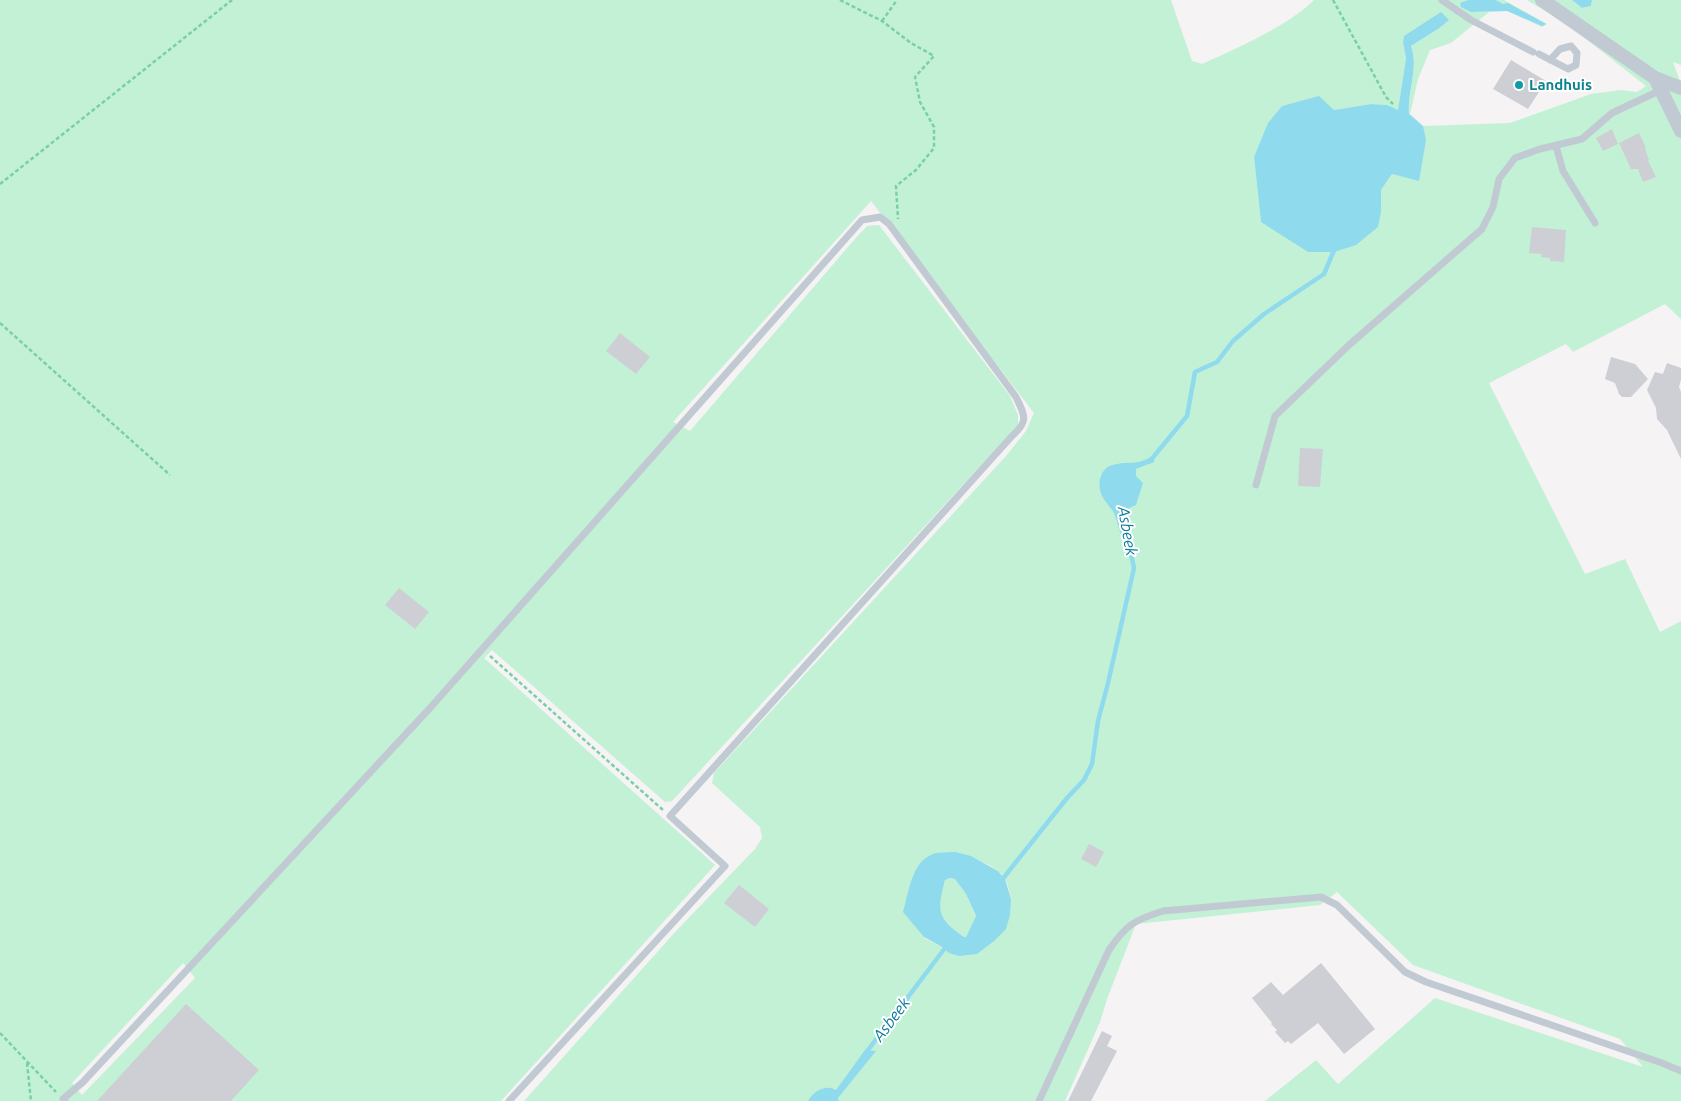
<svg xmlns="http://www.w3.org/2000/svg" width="1681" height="1101" viewBox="0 0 1681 1101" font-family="Ubuntu,sans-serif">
<rect width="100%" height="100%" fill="#f5f3f3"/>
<path fill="#c3f1d5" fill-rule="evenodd" d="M0,0H1171L1192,61L1202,64C1238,48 1286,27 1314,0H1468L1461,3L1471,12L1507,11L1542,26L1496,0H1504L1547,24L1542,27L1507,11L1489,12L1451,43L1430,50L1418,79L1410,114L1423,126L1510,123L1591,94L1621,90L1637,92L1646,86L1568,25L1527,0H1572L1582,8L1591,6L1592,0H1681V65L1673,62L1681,84V319L1665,304L1573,352L1566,344L1489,383L1585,574L1625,559L1660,632L1681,621V1101H1265L1316,1060L1338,1084L1435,998L1643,1067L1620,1039L1413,965L1337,892L1320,905L1136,924L1107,999L1100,1022L1065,1101H839L837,1091C827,1084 814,1090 808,1101H524L677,930L755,849L762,838L760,827L712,783L714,773L1006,456L1026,431L1034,413L871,201L673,422L690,431L854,240L867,226L879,225L1010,396L1018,415V425L672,801L665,802L492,650L484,658L715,865L501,1101H0ZM1438,29L1411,46C1419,69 1407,91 1409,115L1423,126L1419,180L1392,174L1381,190V212L1334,252L1261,222L1254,157L1282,106L1295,103L1334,110L1371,104L1387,105L1398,111L1406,58L1403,44ZM956,852C968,855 996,866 1003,876C1008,882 1009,892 1011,899L959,956L924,938L936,853ZM183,963L195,978L82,1095L72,1083Z
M950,878L955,879L966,894L976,917L966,937H964C937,918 937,912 945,880Z"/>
<path fill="#90daee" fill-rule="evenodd" d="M1468,0H1496L1503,4L1508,3L1546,24L1542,26L1507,11L1471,12L1461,7L1460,3Z
M1572,0H1592L1591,6L1582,8Z
M1441,12L1449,20L1438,29L1411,46C1419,69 1407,91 1409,114L1423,126L1426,140L1419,181L1392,174L1381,190V212L1378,227L1356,245L1334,252H1308L1261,222L1254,157L1268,123L1282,106L1319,96L1334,110L1371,104L1387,105L1398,110L1406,58L1403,43L1404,36Z
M1154,455V462L1136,469V476L1143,483L1136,505L1129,508L1126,513V521L1130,525L1124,543C1120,534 1118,523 1114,513C1110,506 1101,498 1100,490C1098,480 1102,467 1113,465C1130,460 1135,467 1154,455Z
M956,852L971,856L998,871L1005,879L1011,899L1010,915L1006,929L994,941L977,954L959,956L949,953L942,947L924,937L903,912C909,891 912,859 936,853C943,852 950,852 956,852ZM950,878L955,879L966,894L976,916L966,937H964C937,918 937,912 945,880Z
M865,1050L876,1051L838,1098L839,1101H808C813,1091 826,1084 836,1090Z"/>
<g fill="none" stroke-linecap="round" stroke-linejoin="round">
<path stroke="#90daee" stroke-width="4.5" d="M1150,461L1187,416L1195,372L1217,362L1233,341L1264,314L1324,274L1335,248
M1001,881L1067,798L1084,780L1092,764L1098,721L1108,683L1134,568L1126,531
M865,1054L948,944"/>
</g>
<path fill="#cdcfd5" d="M1511,60L1546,81L1528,109L1493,89Z
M1612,129L1618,144L1603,151L1596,138Z
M1639,133L1646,148L1645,149L1649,160L1648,161L1656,177L1643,182L1638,169H1631L1619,143Z
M1532,227L1566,230L1564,262L1550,261V258L1541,257L1542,254L1529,253Z
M620,333L650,357L636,374L606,351Z
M1611,357L1635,364L1648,379L1631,397H1622L1619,394L1615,383L1605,379Z
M1667,363L1681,368V380L1679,387L1681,392V459L1667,430L1657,419L1656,408L1647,390L1655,372L1663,374Z
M1300,448L1323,449L1320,487L1298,486Z
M399,588L429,612L415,629L385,605Z
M1089,844L1104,852L1096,867L1081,859Z
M739,885L769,909L755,927L724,903Z
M1321,963L1375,1029L1344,1054L1318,1023L1291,1044L1288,1041L1285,1043L1275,1032L1277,1030L1271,1024L1272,1023L1252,998L1271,982L1283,995Z
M186,1004L259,1070L231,1101H97Z
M1102,1031L1112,1036L1107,1046L1117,1051L1091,1101H1068Z"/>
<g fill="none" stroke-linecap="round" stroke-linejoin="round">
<path stroke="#7ad0a6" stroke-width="2.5" stroke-dasharray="4 2.5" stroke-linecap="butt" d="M840,0L882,21L911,43L934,56L915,77L920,102L934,127V148L916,170L896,186L898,219
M1333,0L1386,97L1393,104
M882,21L897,0
M0,184L232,0
M0,323L170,475
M490,656L663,810
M0,1033L56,1092
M27,1063L31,1101"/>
<path stroke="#c1cad2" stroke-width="7" d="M1442,0L1471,20L1533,52
M1539,54L1568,69L1576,65L1577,53L1571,46L1560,49L1550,60
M1556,146L1563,171L1595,223
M1256,485L1275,416L1349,345L1482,229L1493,207L1499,179L1515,158L1540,149L1582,139L1612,113L1661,90
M65,1101L63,1099L83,1082L430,708L862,220L880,217L889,224L1016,397C1025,416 1029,421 1012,436L670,816L725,866L509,1101
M1039,1101L1109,950C1126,925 1134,920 1163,911L1321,897L1337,905L1405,972L1426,982L1662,1063L1681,1071"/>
<path stroke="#c1cad2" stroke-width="14" d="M1542,0L1655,78L1681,88
M1655,78L1681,131"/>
</g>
<circle fill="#0f9aa8" stroke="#fff" stroke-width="2" cx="1519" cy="85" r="5"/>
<g text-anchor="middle" stroke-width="4" stroke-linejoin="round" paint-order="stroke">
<g font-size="15" font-weight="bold" fill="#0d838f" stroke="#fff" text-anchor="start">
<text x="1529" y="90">Landhuis</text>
</g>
<g font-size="16" font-style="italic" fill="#0c7c9b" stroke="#fff">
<text transform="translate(1128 531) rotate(80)" y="6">Asbeek</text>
<text transform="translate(891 1019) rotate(-53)" y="6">Asbeek</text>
</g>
</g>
</svg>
